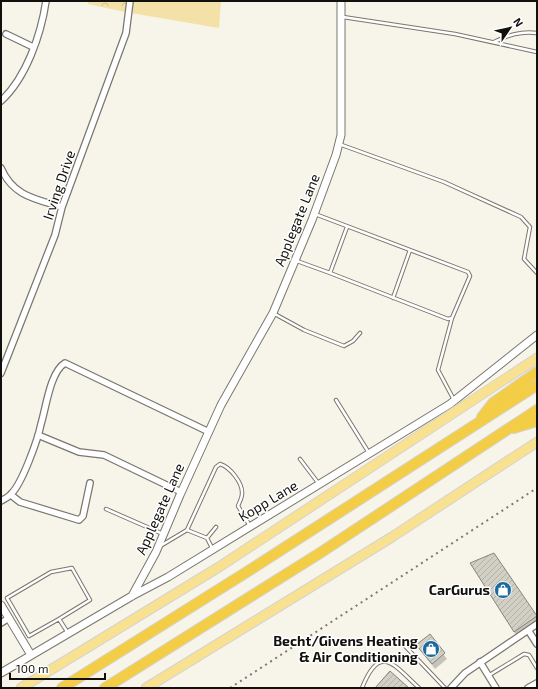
<svg xmlns="http://www.w3.org/2000/svg" width="538" height="689" viewBox="0 0 538 689" font-family="'Exo 2',sans-serif">
<defs>
<pattern id="park-crowns" width="20" height="18" patternUnits="userSpaceOnUse"><rect width="20" height="18" fill="#f4e1a7"/><path d="M2 6a3 3 0 1 1 6 0M12 15a3 3 0 1 1 6 0" fill="none" stroke="#d0c08f"/></pattern>
<pattern id="building-hatch" width="6" height="6" patternUnits="userSpaceOnUse"><rect width="6" height="6" fill="#d2cfc5"/><path d="M-1 1l2-2M0 6l6-6M5 7l2-2" fill="none" stroke="#b3b1a8"/></pattern>
</defs>
<rect width="100%" height="100%" fill="#f7f4e9"/>
<path fill="#f4e1a7" d="M132,1H221L219,28L131,13Z"/>
<path fill="url(#park-crowns)" d="M88,1H132L130,13L88,4Z"/>
<path fill="#0003" d="M494,554L537,618V626L518,638L475,570Z
M430,636L447,659L435,669L420,650Z"/>
<path fill="url(#building-hatch)" stroke="#87857b" d="M494,553L537,616L514,632L470,563Z
M430,634L445,653L432,664L416,645Z
M390,671L409,688H375Z"/>
<g fill="none" stroke-linecap="round" stroke-linejoin="round">
<g stroke="#7a776e" stroke-width="4.5">
<path id="service" d="M343,17L455,34L537,52
M494,42C509,35 520,31 537,33
M339,144L444,182L521,217L530,227L524,259L537,273
M315,214L468,272L470,276L452,318L448,319L330,273L347,227
M297,261L330,273
M393,298L410,250
M273,313L304,330L344,346L353,341L360,333
M452,318L438,370L454,400
M336,400L369,453
M300,459L319,484
M106,509L163,534
M216,527L207,538L187,530L216,467L220,464C230,467 243,483 242,494C242,498 239,503 238,506L250,526
M207,538L212,548
M162,545L187,530
M59,619L29,636L7,598L51,572L72,568L90,600L59,619L68,633
M403,644L445,688
M488,676L524,654L529,655L537,668
M362,688C380,643 393,664 419,688"/>
</g>
<g stroke="#7a776e" stroke-width="8">
<path id="minor" d="M6,34L33,47
M1,101C26,78 41,35 46,1
M1,168C13,196 35,199 62,207
M1,373L55,235L62,207L126,33L130,1
M38,435L79,452L104,455L181,492
M11,495L20,502L79,520L83,516L90,483
M1,501C4,499 9,497 11,494C22,484 38,439 41,424C46,408 50,372 65,363L209,432
M1,623L9,618
M528,630L537,644
M480,662L496,688
M451,688L465,673L537,624
M528,688L537,683"/>
</g>
<g stroke="#7a776e" stroke-width="9">
<path id="tertiary" d="M132,596L156,552L180,495L221,405L273,313L312,220L336,155L341,135V1
M1,605L31,655
M1,673L132,596L168,577L450,404L537,335"/>
</g>
<g stroke="#d4d4d3" stroke-width="11">
<path id="primary" d="M21,688L219,567L537,358
M146,688L392,537L537,442"/>
</g>
<g stroke="#d4d4d3" stroke-width="12">
<path id="motorway" d="M482,417L493,403L537,372
M514,428L537,421
M62,688L253,568L537,385
M105,688L320,553L537,410"/>
</g>
<use href="#service" stroke="#fff" stroke-width="2.5"/>
<use href="#minor" stroke="#fff" stroke-width="5.5"/>
<use href="#tertiary" stroke="#fff" stroke-width="7"/>
<use href="#primary" stroke="#f8e191" stroke-width="9"/>
<use href="#motorway" stroke="#f4cd47" stroke-width="10"/>
<path stroke="#7b7972" stroke-width="2" stroke-dasharray="2 4" stroke-linecap="butt" d="M230,688L537,488"/>
</g>
<defs>
<g id="shop-disc" transform="scale(0.9)"><circle r="9.5" fill="#1c6a9d" stroke="#fff"/><path d="M-5-2.5h2.3a2.7 3.5 0 0 1 5.4 0H5L5.5 6h-11ZM-1.5-2.5h3a1.5 2.3 0 0 0-3 0Z" fill="#fff"/></g>
</defs>
<g fill-rule="evenodd">
<use href="#shop-disc" x="503" y="590"/>
<use href="#shop-disc" x="431" y="649"/>
</g>
<g text-anchor="middle" stroke-width="3" stroke-linejoin="round" paint-order="stroke">
<g font-size="14" fill="#11100c" stroke="#fff">
<text transform="translate(59 185) rotate(-71)" y="5">Irving Drive</text>
<text transform="translate(297 220) rotate(-68)" y="5">Applegate Lane</text>
<text transform="translate(268 501) rotate(-31)" y="5">Kopp Lane</text>
<text transform="translate(160 509) rotate(-66)" y="5">Applegate Lane</text>
</g>
<g font-size="14" font-weight="bold" fill="#11100c" stroke="#fff" text-anchor="end">
<text x="490" y="595">CarGurus</text>
<text x="418" y="646">Becht/Givens Heating<tspan x="418" dy="16">&amp; Air Conditioning</tspan></text>
</g>
</g>
<rect width="538" height="689" fill="none" stroke="#11100c" stroke-width="4"/>
<g transform="translate(510 28) rotate(56)" stroke="#ffffff" stroke-width="3" paint-order="stroke">
<path d="M0-3L7 15L0 10L-7 15Z" fill="#11100c"/>
<text y="-6" font-size="11" font-weight="bold" text-anchor="middle" fill="#11100c">N</text>
</g>
<path d="M10 673v6h95v-6" fill="none" stroke="#11100c" stroke-width="2"/>
<text x="16" y="673" font-size="12" fill="#11100c" stroke="#ffffff" stroke-width="3" paint-order="stroke">100 m</text>
</svg>
